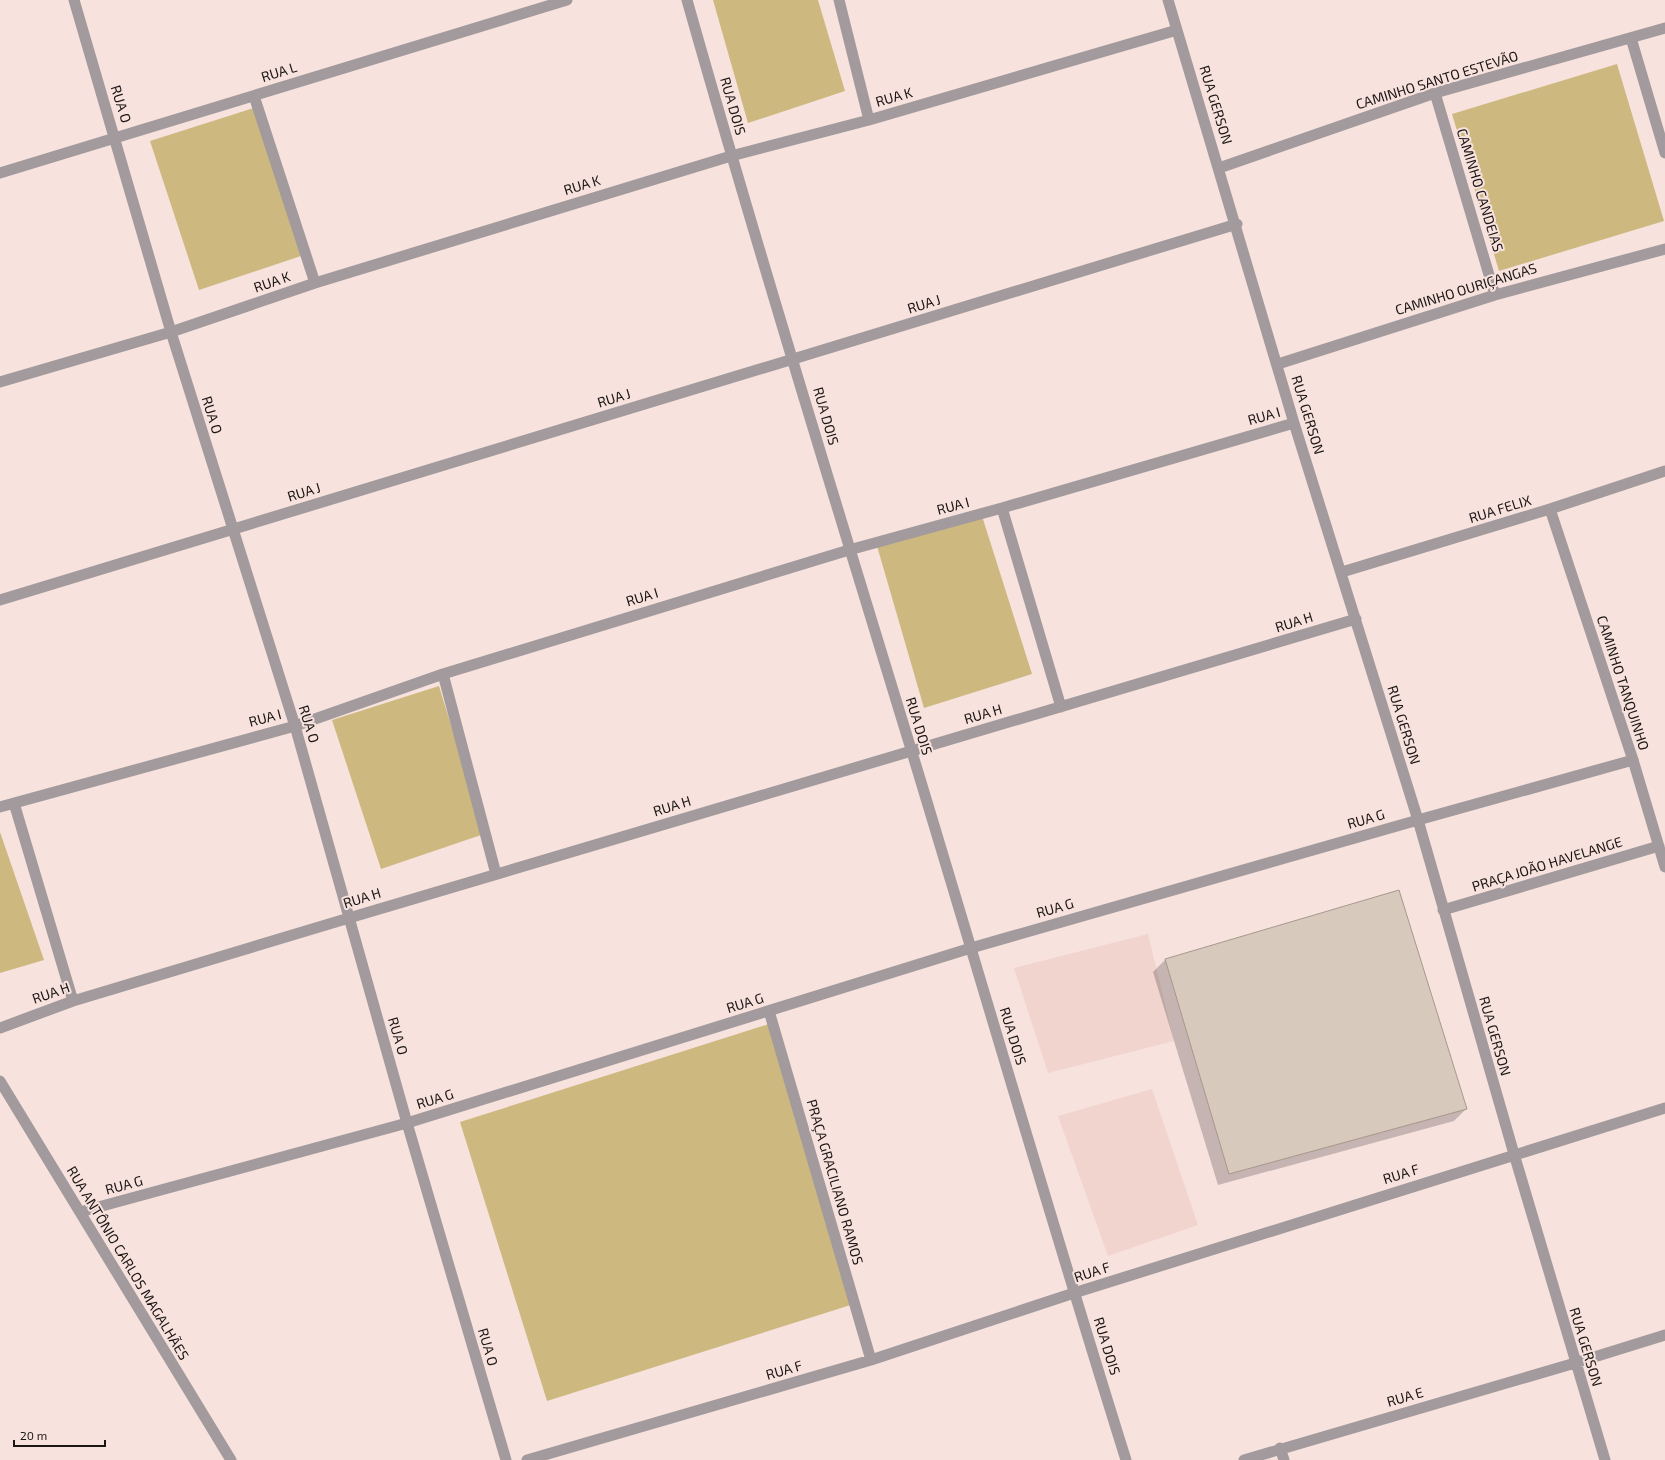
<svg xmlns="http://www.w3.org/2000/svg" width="1665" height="1460" viewBox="0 0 1665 1460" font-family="'Exo 2',sans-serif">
<rect width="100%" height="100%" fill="#f7e2de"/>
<path fill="#f1d4ce" d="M1148,934L1174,1041L1048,1073L1014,968Z
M1152,1089L1198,1225L1108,1256L1058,1116Z"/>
<path fill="#cdb980" d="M713,0H818L845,91L748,123Z
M1617,64L1664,221L1499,271L1452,114Z
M257,107L301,256L199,290L150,141Z
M982,516L1032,674L924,708L877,546Z
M439,686L484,834L381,869L332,720Z
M0,832L44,960L0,973Z
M769,1024L857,1303L547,1401L460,1122Z"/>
<path fill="#0003" d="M1165,960L1466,1109L1454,1121L1218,1185L1153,972Z"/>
<path fill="#d8c9bd" stroke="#a6988c" d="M1399,890L1467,1109L1229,1174L1165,959Z"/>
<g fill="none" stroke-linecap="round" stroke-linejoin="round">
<path stroke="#a29a9c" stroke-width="11" d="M1418,820L1633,760"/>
<path stroke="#a29a9c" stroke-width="11" d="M74,0L171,332L295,726L407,1123L506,1460
M839,0L869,120
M1168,0L1294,423L1418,820L1514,1154L1605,1460
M1631,38L1665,153
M1435,93L1495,295
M254,96L315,283
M1219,168L1435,93L1665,28
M0,173L567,0
M1278,364L1495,295L1665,249
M0,382L171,332L315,283L731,156L869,120L1177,30
M1002,508L1061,707
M1550,509L1633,760L1665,867
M1342,572L1550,509L1665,471
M0,600L1237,224
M443,674L496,874
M14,803L73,1001
M0,807L295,726L443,674L849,550L1002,508L1294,423
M1443,910L1659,846
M769,1011L871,1360
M0,1028L73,1001L349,918L1356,619
M0,1081L231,1460
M80,1212L407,1123L971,948L1418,820
M1280,1448L1284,1460
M527,1460L871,1360L1074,1293L1665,1108
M1244,1460L1575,1363L1665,1335"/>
<path stroke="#a29a9c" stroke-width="11" d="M687,0C758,251 835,500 911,749C983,986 1052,1224 1126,1460"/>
</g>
<g text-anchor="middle" stroke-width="4" stroke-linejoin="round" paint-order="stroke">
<g font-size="14" fill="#1b1513" stroke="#f7e2de">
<text transform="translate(279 72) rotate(-17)" y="5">RUA L</text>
<text transform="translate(1437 80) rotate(-17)" y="5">CAMINHO SANTO ESTEVÃO</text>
<text transform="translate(894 97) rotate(-16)" y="5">RUA K</text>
<text transform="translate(121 104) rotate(73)" y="5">RUA O</text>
<text transform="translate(1216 105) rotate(73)" y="5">RUA GERSON</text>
<text transform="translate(733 106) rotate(74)" y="5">RUA DOIS</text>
<text transform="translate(582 185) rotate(-17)" y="5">RUA K</text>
<text transform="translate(1480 190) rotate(73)" y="5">CAMINHO CANDEIAS</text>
<text transform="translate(272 282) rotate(-19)" y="5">RUA K</text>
<text transform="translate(1466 289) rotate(-17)" y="5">CAMINHO OURIÇANGAS</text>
<text transform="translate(924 304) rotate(-17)" y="5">RUA J</text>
<text transform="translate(614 398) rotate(-17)" y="5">RUA J</text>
<text transform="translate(212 415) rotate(73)" y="5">RUA O</text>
<text transform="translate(1308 415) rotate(73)" y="5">RUA GERSON</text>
<text transform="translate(826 416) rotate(74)" y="5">RUA DOIS</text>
<text transform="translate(1264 416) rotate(-16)" y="5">RUA I</text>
<text transform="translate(304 492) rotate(-17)" y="5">RUA J</text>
<text transform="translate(953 506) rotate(-15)" y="5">RUA I</text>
<text transform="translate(1500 509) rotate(-17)" y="5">RUA FELIX</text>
<text transform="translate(642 597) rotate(-17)" y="5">RUA I</text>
<text transform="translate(1294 622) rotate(-17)" y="5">RUA H</text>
<text transform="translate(1623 683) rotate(72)" y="5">CAMINHO TANQUINHO</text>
<text transform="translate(983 714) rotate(-16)" y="5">RUA H</text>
<text transform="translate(265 718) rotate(-15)" y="5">RUA I</text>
<text transform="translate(309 724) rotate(73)" y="5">RUA O</text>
<text transform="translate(1404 725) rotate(73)" y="5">RUA GERSON</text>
<text transform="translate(919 726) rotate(73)" y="5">RUA DOIS</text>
<text transform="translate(672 806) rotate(-17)" y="5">RUA H</text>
<text transform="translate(1366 819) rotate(-16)" y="5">RUA G</text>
<text transform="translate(1547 864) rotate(-17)" y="5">PRAÇA JOÃO HAVELANGE</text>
<text transform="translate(362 898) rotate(-17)" y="5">RUA H</text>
<text transform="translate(1055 908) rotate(-16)" y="5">RUA G</text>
<text transform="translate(51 993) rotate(-19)" y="5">RUA H</text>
<text transform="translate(745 1003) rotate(-17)" y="5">RUA G</text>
<text transform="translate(398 1036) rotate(74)" y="5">RUA O</text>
<text transform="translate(1013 1036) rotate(73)" y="5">RUA DOIS</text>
<text transform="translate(1495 1036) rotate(74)" y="5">RUA GERSON</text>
<text transform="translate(435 1099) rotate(-17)" y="5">RUA G</text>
<text transform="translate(1401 1174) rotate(-17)" y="5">RUA F</text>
<text transform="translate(835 1182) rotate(74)" y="5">PRAÇA GRACILIANO RAMOS</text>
<text transform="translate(124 1185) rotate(-15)" y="5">RUA G</text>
<text transform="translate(128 1263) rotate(59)" y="5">RUA ANTÔNIO CARLOS MAGALHÃES</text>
<text transform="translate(1092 1272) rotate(-18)" y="5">RUA F</text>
<text transform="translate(1107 1346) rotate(73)" y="5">RUA DOIS</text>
<text transform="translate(488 1347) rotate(74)" y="5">RUA O</text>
<text transform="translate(1586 1347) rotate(73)" y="5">RUA GERSON</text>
<text transform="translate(784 1370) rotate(-16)" y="5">RUA F</text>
<text transform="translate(1405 1397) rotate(-16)" y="5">RUA E</text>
</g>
</g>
<path d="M14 1440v6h91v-6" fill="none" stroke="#1b1513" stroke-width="2"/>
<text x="20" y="1440" font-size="12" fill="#1b1513" stroke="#f7e2de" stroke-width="3" paint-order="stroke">20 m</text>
</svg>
